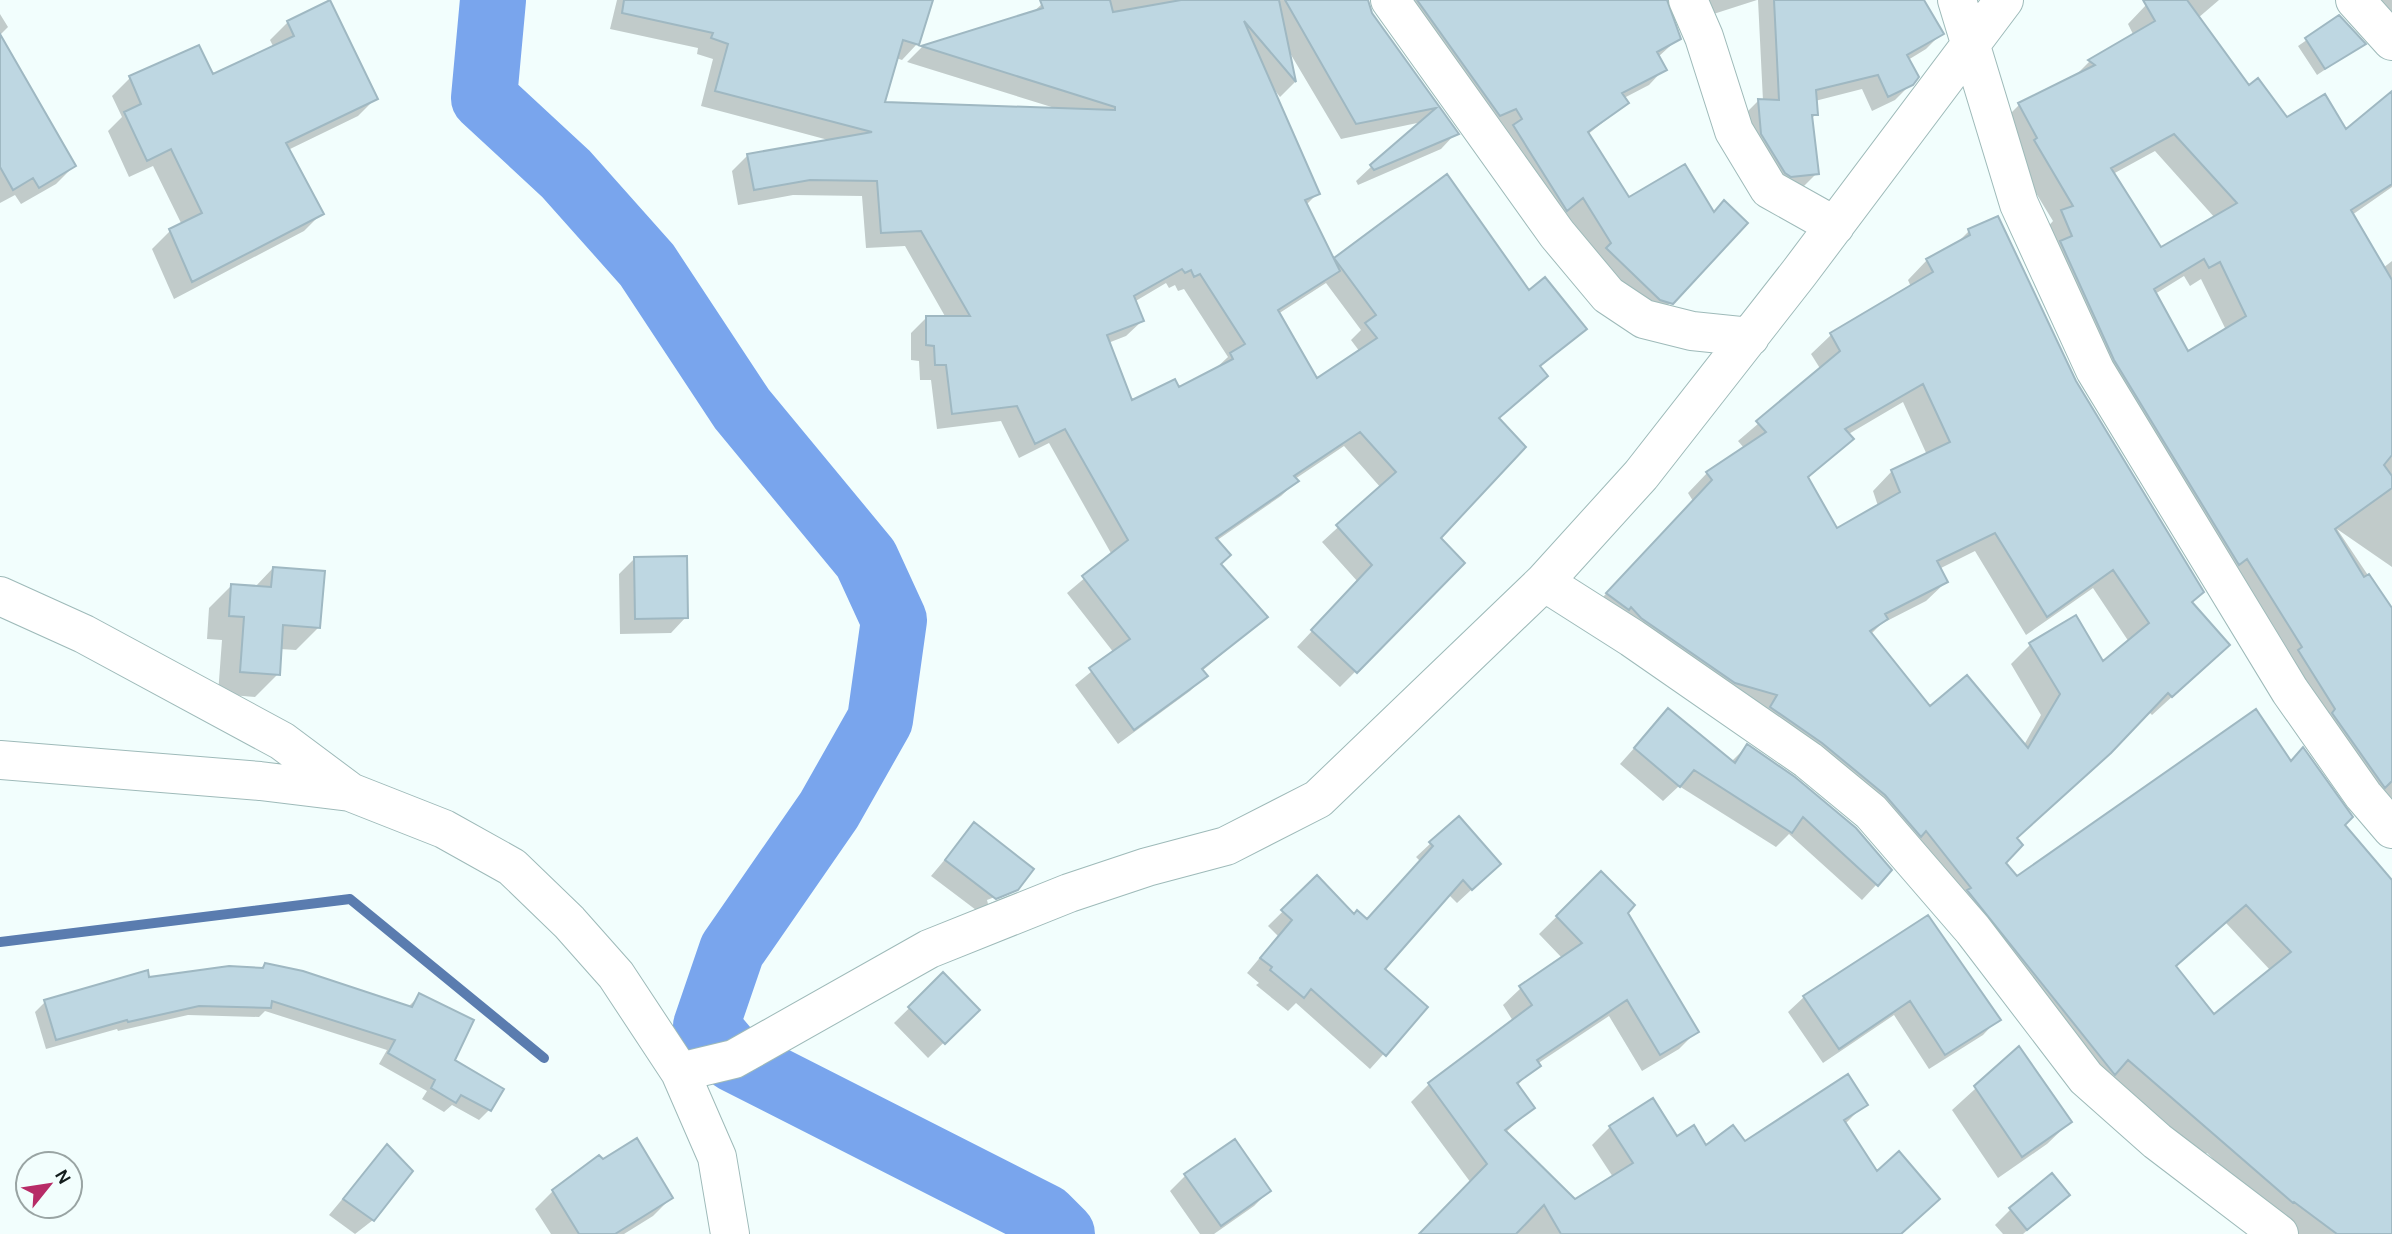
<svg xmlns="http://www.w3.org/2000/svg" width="2392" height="1234" viewBox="0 0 2392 1234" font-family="Karla,sans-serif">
<rect width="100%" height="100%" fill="#f2fefd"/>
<path fill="#0003" fill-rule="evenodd" d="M617,0H931L917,44L902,60L896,58L883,104L1058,109L907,62L922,47L1032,13L1042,4L1055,0H1367L1370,13L1456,133L1441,149L1358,185L1356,181L1372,166L1422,122L1341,139L1287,48L1295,82L1280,97L1273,88L1318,193L1306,205L1333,261L1529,293L1584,329L1539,368L1546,376L1498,419L1439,538L1463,563L1340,687L1297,647L1358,582L1322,542L1381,488L1344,446L1295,479L1297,481L1281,496L1216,541L1219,564L1266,617L1202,671L1205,676L1190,691L1118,744L1075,685L1114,653L1067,593L1112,555L1049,443L1019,458L1001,421L937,429L931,380H920L919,361L911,360V333L926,318H946L905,246L866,248L862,196L793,195L738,205L732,171L748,155L832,141L701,106L713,59L697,54L698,48L610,29ZM1166,283L1169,288L1175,285L1178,291L1184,289L1228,357L1214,370L1178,390L1131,403L1108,343L1126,336L1142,321L1134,302ZM1326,283L1361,330L1351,340L1360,352L1317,381L1278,314Z
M1389,0H1665L1679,38L1658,57L1664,69L1649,85L1624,98L1627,103L1587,135L1671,302L1655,318L1597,260L1566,213L1551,225Z
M1686,0H1757L1698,19Z
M1758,0H1922L1942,33L1926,49L1908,60L1911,84L1895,100L1872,111L1862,89L1815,101L1816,114L1811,119L1817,173L1801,189L1775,191L1743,116L1758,101H1763Z
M2144,0H2219L2198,18L2249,87L2286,120L2346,131L2392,101V187L2352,215L2383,268L2392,261V567L2337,529L2392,611V828L2220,583L2044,231L2053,221L2016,160L2000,124L2019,105L2072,79L2089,62L2134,36L2128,24L2147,4ZM2155,151L2215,218L2160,249L2113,174ZM2184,276L2190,286L2201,279L2226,330L2187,354L2155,294Z
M2372,0H2392V32Z
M0,14L8,27L0,35Z
M2339,18L2363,44L2317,75L2298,46Z
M288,22L376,98L358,116L288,150L322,213L304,231L174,299L152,249L170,231L182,225L153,166L129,177L108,131L122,117L112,96L130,78L199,47L212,76L274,48L270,40Z
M0,37L74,166L56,184L21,204L15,195L0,203Z
M1997,219L2075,382L2202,592L2191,603L2208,664L2152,715L2148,711L2016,839L2004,863L2017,878L2291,763L2392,883V1234H2292L2282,1227L2207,1153L2200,1159L2107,1078L1906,849L1588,613L1693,501L1688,493L1707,473L1744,448L1738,441L1821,370L1811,354L1831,335L1911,287L1908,280L1927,260L1954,246L1969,231ZM1903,402L1927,455L1892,471L1873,491L1878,506L1836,530L1807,479L1851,439L1847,435ZM1975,551L2026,635L2093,588L2129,642L2103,664L2031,644L2011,664L2041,715L2024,745L1930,709L1871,634L1881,624L1926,601L1946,582L1939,569ZM2226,923L2271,971L2214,1016L2175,967Z
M634,559L686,617L671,633L620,634L619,574Z
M273,568L319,627L296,650L280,649L278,674L255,697L218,694L222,640L207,639L209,608L232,585L255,587Z
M1668,710L1731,762L1747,746L1877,884L1862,900L1789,834L1776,847L1679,786L1663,801L1620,764Z
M974,825L1013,890L987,900L988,904L1010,895L1000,905L980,913L931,876Z
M1431,843L1484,878L1457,903L1448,894L1382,970L1426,1007L1370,1069L1296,1003L1288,1011L1256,985L1259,983L1247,973L1278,936L1268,926L1317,878L1354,917L1366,921L1420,861L1416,857Z
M1601,873L1697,1031L1679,1049L1642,1071L1609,1016L1537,1064L1517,1086L1532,1108L1505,1133L1575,1201L1613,1177L1592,1145L1610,1127L1677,1139L1705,1148L1745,1144L1865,1104L1845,1124L1876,1174L1938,1199L1920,1217L1901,1234H1421L1471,1183L1411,1102L1429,1084L1513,1021L1503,1005L1521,988L1563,959L1539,934Z
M1928,918L1998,1019L1983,1035L1929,1069L1894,1015L1823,1063L1788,1012L1804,997Z
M265,964L408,1007L420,995L453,1060L501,1090L489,1110L479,1120L452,1105L444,1112L422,1099L427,1091L379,1064L387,1050L265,1011L259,1017L188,1015L118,1031L117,1029L46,1049L35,1012L45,1002L148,979L260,969Z
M943,975L977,1010L928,1058L894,1023Z
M2019,1049L2070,1122L2047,1144L1998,1178L1952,1110Z
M1234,1141L1269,1191L1254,1206L1214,1234H1200L1170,1191L1185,1176Z
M387,1146L410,1171L373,1220L355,1234L329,1215Z
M553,1191L671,1198L653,1216L624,1234H551L535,1209Z
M2067,1195L2023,1234H2003L1995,1225L2011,1209Z"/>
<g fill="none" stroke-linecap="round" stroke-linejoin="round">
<path stroke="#5a7caf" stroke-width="10" d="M0,942L350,899L544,1058"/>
<path stroke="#79a5ed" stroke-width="66" d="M493,0L484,98L566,174L647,265L742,409L866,559L894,620L880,720L829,810L732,950L706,1026L734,1059L1045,1217L1062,1234"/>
</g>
<path fill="#bed7e2" stroke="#9fb8c2" stroke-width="2" fill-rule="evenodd" d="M330,0L378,99L286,143L324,214L192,282L169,229L202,213L171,149L147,161L124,112L141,104L129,76L199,45L213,74L294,36L287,21Z
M624,0H933L919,45L903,40L885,102L1115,110V107L921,46L1043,8L1040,0H1110L1113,12L1181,0H1279L1296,82L1244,21L1320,194L1305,200L1340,271L1278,310L1317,378L1377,338L1365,323L1376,315L1334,258L1447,174L1529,290L1545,277L1587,329L1540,366L1548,376L1499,418L1526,447L1441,538L1465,563L1357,673L1311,630L1372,565L1336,525L1396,472L1360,432L1294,476L1299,481L1216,538L1231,555L1221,564L1268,617L1202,669L1208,676L1134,730L1089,668L1130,639L1082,576L1128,540L1065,429L1035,444L1017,406L952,414L946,365H935L934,346L926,345V316H970L921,231L881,233L877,181L810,180L754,190L747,154L872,132L715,91L728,44L711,38L713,33L622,13ZM1182,269L1185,273L1191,270L1194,277L1200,274L1245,344L1230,353L1233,359L1179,387L1175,379L1132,400L1107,335L1144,321L1134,296Z
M1285,0H1368L1372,13L1459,134L1374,170L1370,165L1436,108L1356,124Z
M1417,0H1667L1681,39L1657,52L1667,70L1622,93L1629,103L1588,132L1629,197L1685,164L1714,212L1724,200L1748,223L1673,304L1660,300L1606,248L1611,243L1583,198L1567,211L1513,125L1522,119L1516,109L1500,116Z
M1774,0H1924L1944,34L1907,55L1919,77L1913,85L1888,97L1878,75L1816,90L1818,115H1812L1819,174L1791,177L1785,173L1761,134L1758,99L1779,100Z
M2143,0H2187L2249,85L2258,78L2287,117L2325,94L2346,129L2392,91V184L2351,210L2392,280V455L2384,465L2392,476V488L2335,529L2364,577L2369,574L2392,608V781L2385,788L2332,713L2335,709L2298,650L2302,647L2247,559L2239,565L2114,360L2060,241L2072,236L2061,210L2073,206L2034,140L2037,138L2018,103L2095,65L2088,60L2155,21ZM2174,134L2237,203L2161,247L2111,168ZM2204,259L2209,268L2220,262L2246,316L2188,351L2154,289Z
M2339,15L2366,44L2325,69L2305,38Z
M0,34L76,166L39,188L33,178L13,190L0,167Z
M1998,216L2076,381L2204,592L2192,602L2230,645L2172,697L2168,693L2111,753L2017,838L2023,845L2006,863L2017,876L2256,709L2291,761L2303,747L2353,817L2345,825L2392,880V1234H2337L2294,1202L2293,1203L2128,1060L2115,1075L1967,890L1971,888L1926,831L1921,837L1885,795L1822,743L1770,707L1777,695L1735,683L1641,618L1631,607L1629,610L1606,593L1712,480L1706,472L1766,432L1756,421L1840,351L1830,333L1933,272L1926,259L1970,235L1968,229ZM1923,384L1950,442L1891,470L1900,492L1837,528L1808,477L1854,439L1845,429ZM1995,533L2047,617L2113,570L2149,623L2103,661L2076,615L2029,643L2060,694L2028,748L1967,675L1930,706L1870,631L1888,619L1885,614L1948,582L1937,561ZM2246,905L2291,952L2214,1014L2176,966Z
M687,556L688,618L635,619L634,557Z
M273,567L325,571L320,628L283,625L280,675L240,672L244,617L229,616L231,584L271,587Z
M1668,708L1735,763L1747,744L1795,777L1856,828L1892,870L1878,886L1803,817L1792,833L1694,770L1680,787L1634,748Z
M1459,816L1501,864L1472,890L1463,880L1385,969L1428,1007L1386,1056L1311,989L1304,998L1270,970L1272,967L1260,958L1292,920L1281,910L1317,875L1354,914L1357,910L1367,919L1433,846L1429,842Z
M974,822L1034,869L1018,890L996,899L945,860Z
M1601,871L1635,905L1628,913L1699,1032L1660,1055L1627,1000L1537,1060L1541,1066L1517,1083L1535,1108L1505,1130L1575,1199L1633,1163L1609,1126L1653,1098L1677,1136L1694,1125L1706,1145L1733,1125L1745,1141L1848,1074L1868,1105L1844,1120L1877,1171L1899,1151L1940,1199L1901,1234H1561L1544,1205L1516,1234H1419L1487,1164L1428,1083L1532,1005L1519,986L1582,943L1556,916Z
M1928,915L2001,1020L1945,1055L1910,1001L1839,1049L1803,996Z
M265,963L303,971L412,1007L419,993L474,1020L455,1060L504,1089L491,1111L461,1095L456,1103L431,1088L435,1080L388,1053L395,1040L272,1001L271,1008L199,1006L128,1022L127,1020L56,1040L44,1000L148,970L149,977L229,966L263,968Z
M943,972L980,1010L945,1044L908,1007Z
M2019,1046L2072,1122L2022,1157L1974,1086Z
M637,1138L673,1198L615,1234H579L552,1190L599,1155L603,1159Z
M1235,1139L1271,1191L1221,1226L1184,1174Z
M387,1144L413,1171L374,1221L343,1199Z
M2052,1173L2070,1195L2027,1230L2009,1208Z"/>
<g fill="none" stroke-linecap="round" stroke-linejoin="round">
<g stroke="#9ebab9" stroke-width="40">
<path id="minor" d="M1390,0L1557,234L1608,295L1644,319L1692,331L1750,337
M1688,0L1704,37L1734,131L1769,189L1835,226
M1957,0L2019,204L2095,370L2290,691L2363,795L2392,829
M2355,0L2392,41
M1544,582L1632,638L1808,760L1871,812L1973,930L2086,1078L2157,1141L2279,1234
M0,596L84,634L282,741L349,791
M0,760L260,781L350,792L444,829L512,867L569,922L616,975L680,1072L717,1157L730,1234
M680,1072L734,1059L929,949L1069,893L1147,867L1226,846L1318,799L1544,582L1641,475L1799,273L2004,0"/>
</g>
<use href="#minor" stroke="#fff" stroke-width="38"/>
</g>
<g transform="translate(49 1185) rotate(60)"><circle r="33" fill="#f2fefd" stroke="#99a4a3" stroke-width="2"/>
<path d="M0-5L12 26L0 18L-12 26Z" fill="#b72c67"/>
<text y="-10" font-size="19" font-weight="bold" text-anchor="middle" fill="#131d1d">N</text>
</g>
</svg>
